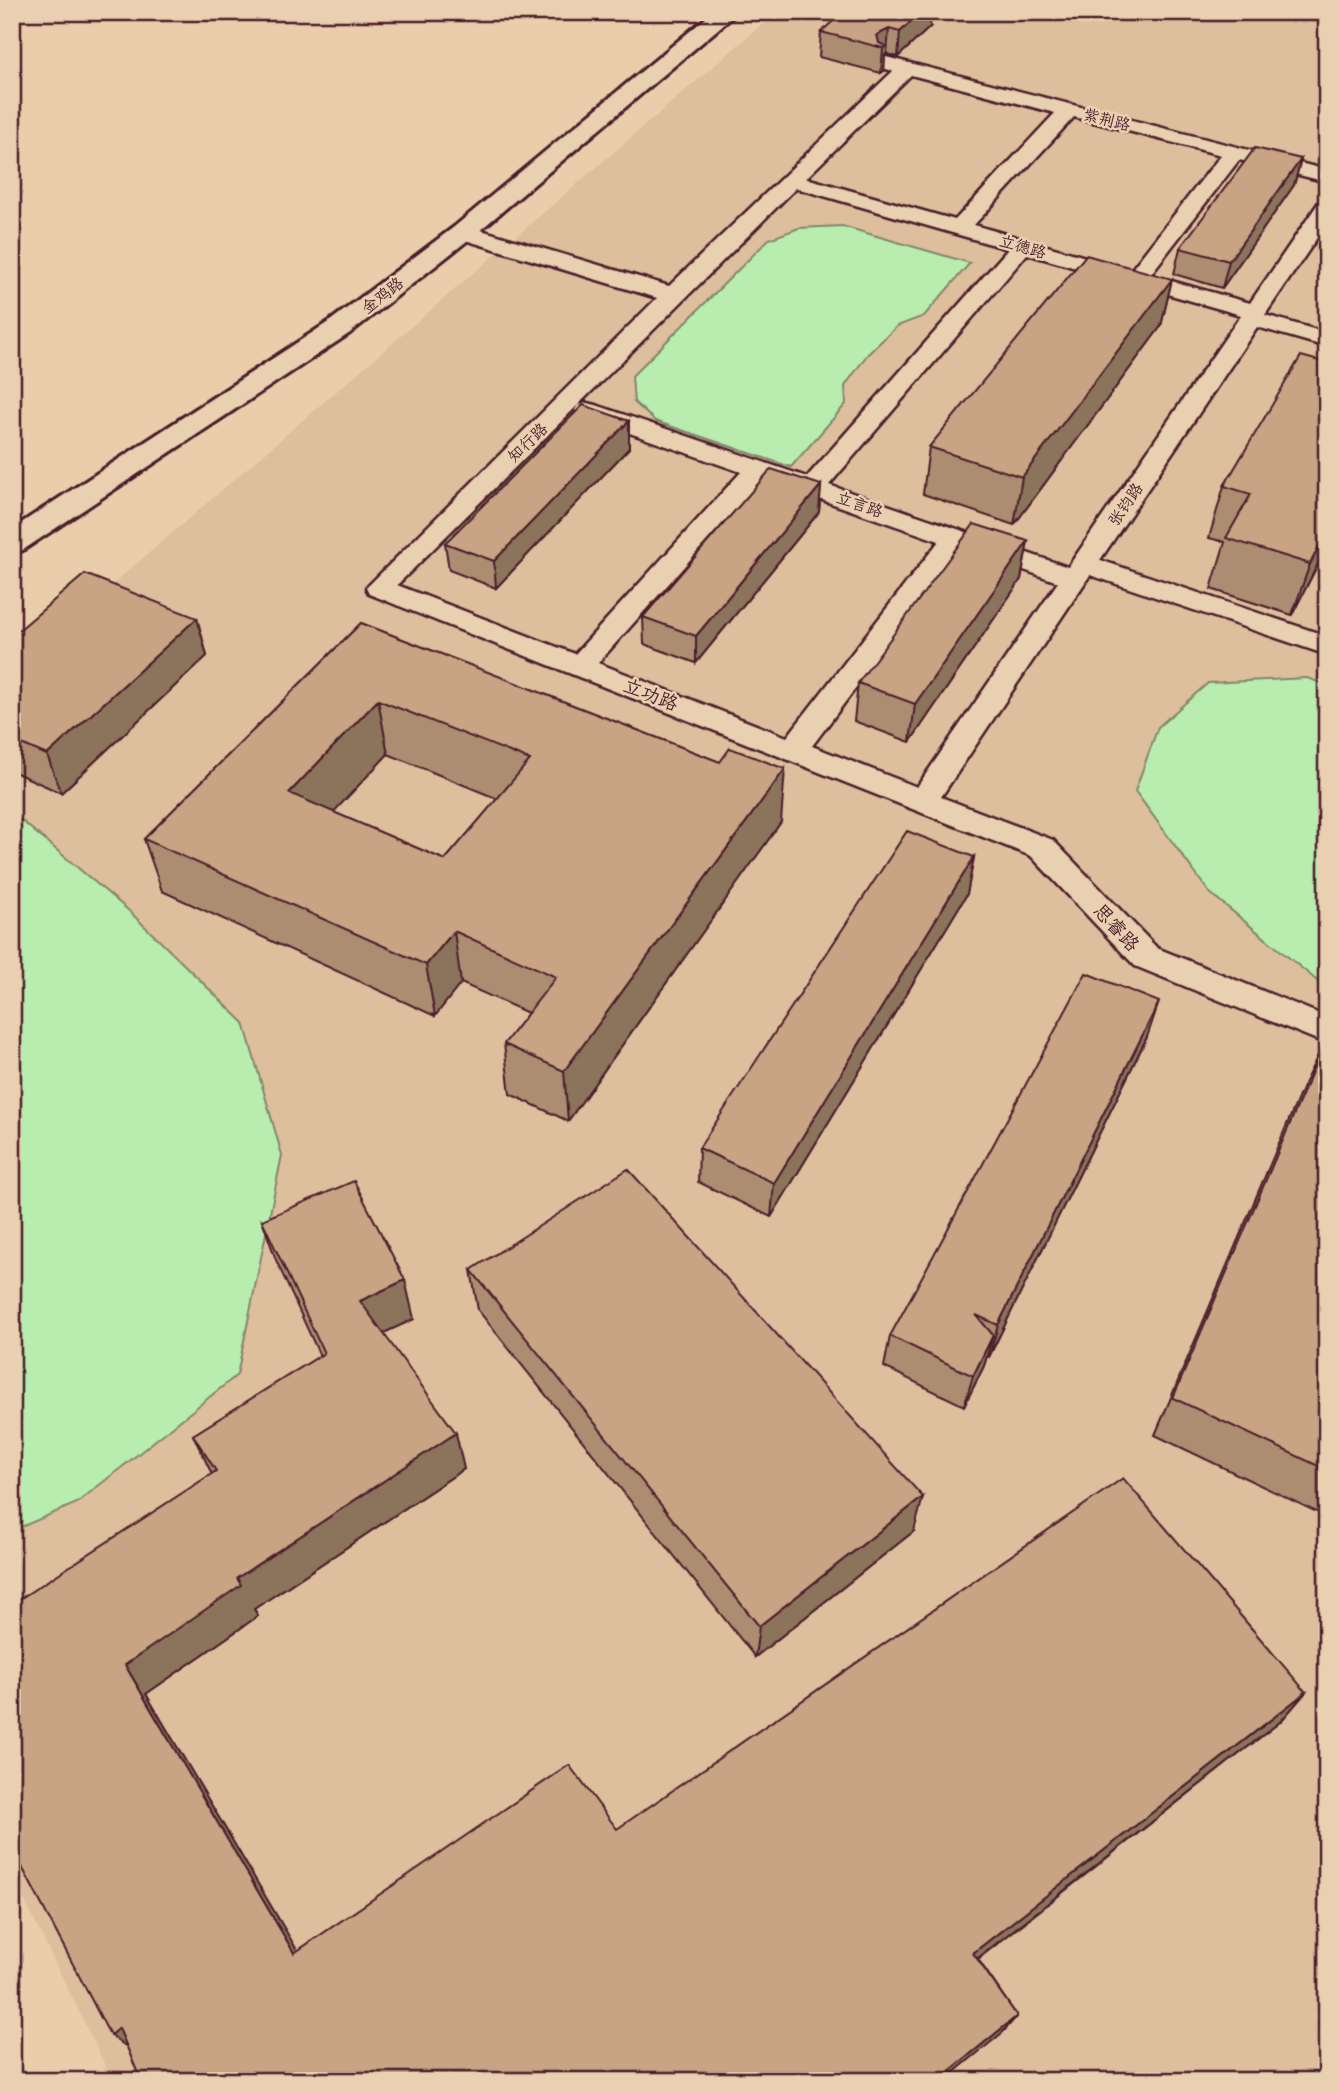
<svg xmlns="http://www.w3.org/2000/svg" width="1339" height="2093" viewBox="0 0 1339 2093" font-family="'Gochi Hand','LXGW WenKai TC',sans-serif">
<rect width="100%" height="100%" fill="#eaceab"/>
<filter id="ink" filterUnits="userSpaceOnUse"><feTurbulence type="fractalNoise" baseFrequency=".0143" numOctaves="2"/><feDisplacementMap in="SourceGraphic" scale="14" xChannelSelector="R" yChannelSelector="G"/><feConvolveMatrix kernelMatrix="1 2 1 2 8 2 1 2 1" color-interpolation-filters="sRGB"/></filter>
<g filter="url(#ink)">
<path fill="#ddbe9d" d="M803,12H1327V2081H113L12,1875V671L766,21Z"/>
<path fill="#b8edaf" stroke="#81866d" stroke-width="2" d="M842,226L970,263L924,316L897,326L867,355L845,386L846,404L791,467L655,421L634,402L632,376L769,239L799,228Z
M1307,678L1327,685V989L1209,892L1135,791L1158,727L1208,683Z
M12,819L22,821L128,910L244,1023L282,1155L237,1375L77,1503L12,1531Z"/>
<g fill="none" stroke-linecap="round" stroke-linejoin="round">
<g stroke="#4a1f2b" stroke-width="5">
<path id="lane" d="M886,57L1327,170V182L1239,160L1150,275L1250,303L1319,202L1327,201V223L1265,315L1327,333V347L1257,327L1100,560L1327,636V655L1090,575L941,797L1053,840L1157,948L1327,1017V1044L1135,966L1031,856L369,594L366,588L657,298L455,237L452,232L455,227H471L669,286L893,71L879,67L876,63ZM911,75L1055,113L955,220L806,178ZM1074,117L1221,155L1131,270L974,225ZM796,188L1008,249L807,477L596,405L587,403L578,405L575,410L578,415L741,472L575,654L397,585ZM1027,254L1241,315L1068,567L829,485ZM762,479L939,541L787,737L598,663ZM961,548L1058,582L917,787L812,746Z"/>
</g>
<g stroke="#4a1f2b" stroke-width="6">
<path id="secondary" d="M713,12H738L472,237L350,333L23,550L12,553V529L330,321L454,227Z"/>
</g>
<use href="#lane" fill="#e9d0b1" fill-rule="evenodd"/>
<use href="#secondary" fill="#e9d0b1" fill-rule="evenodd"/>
</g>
<path fill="#ac8d72" stroke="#4a1f2b" stroke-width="2" fill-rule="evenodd" d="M930,27L898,57L887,54L885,55L884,71L881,73L819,57L821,32Z
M1301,159L1294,185L1222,288L1174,274L1180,248Z
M1172,279L1161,326L1014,525L923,494L929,447Z
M1327,362V564L1319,562L1292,615L1211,589L1225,542L1209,538L1224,486Z
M629,421V448L496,588L449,570L445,543Z
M821,485L819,512L696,663L644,644L643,617Z
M1028,541L1021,579L910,742L854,721L858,683Z
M197,618L207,656L61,793L12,771V636Z
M361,623L720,762L781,822L568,1121L510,1094L504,1044L528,1013L461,983L435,1016L162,891L144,839ZM388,754L498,799L445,860L333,812Z
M974,857L967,894L771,1217L698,1182L699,1148Z
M1147,1037L989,1357L987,1356L984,1366L964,1406L884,1367L890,1336Z
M1326,1039H1327V1517L1155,1435L1305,1082Z
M262,1220L414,1319L383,1333L464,1469L254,1609L258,1616L146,1694L297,1951L617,1829L1306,1692L1281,1721L978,1959L1017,2016L1002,2033L127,2047L12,1848L212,1474L193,1435L320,1356L276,1260Z
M471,1270L914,1531L755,1657L478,1310Z"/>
<path fill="#8c735c" stroke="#4a1f2b" stroke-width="2" d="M921,12H931L930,27L898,57L900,32Z
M889,29L887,54L885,55L884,71L881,73L883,48L876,46L877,35Z
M1301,159L1294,185L1222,288L1229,261Z
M1172,279L1161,326L1014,525L1022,477Z
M629,421V448L496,588L494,561Z
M821,485L819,512L696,663V636Z
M1327,531V541L1319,562L1292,615L1310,564Z
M1028,541L1021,579L910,742L915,704Z
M197,618L207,656L61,793L47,755Z
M378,700L388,754L301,847L289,793Z
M785,769L781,822L568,1121L564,1071Z
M974,857L967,894L771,1217L774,1183Z
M454,931L461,983L435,1016L426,965Z
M1159,1002L1147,1037L989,1357L998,1325Z
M405,1280L414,1319L371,1339L360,1301Z
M993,1335L984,1366L964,1406L973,1376Z
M456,1433L464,1469L254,1609L258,1616L146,1694L310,1972L294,1953L125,1665L237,1578Z
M923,1497L914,1531L755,1657L759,1626Z
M1306,1692L1281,1721L960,1972L973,1953Z
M1017,2016L1002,2033L943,2081H937Z
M119,2028L134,2052L110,2035Z"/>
<path fill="#c8a484" stroke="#4a1f2b" stroke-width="2" fill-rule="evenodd" d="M843,12H921L900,32L889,29L877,35L879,43L886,46L883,48L821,32Z
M1255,148L1301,159L1229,261L1180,248Z
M1086,255L1172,279L1022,477L929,447Z
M1301,356L1326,363L1327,362V531L1310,564L1226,538L1251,494L1224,486Z
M583,405L629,421L494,561L445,543Z
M771,469L821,485L696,636L643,617Z
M974,524L1028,541L915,704L858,683Z
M85,574L197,618L47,755L12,740V636Z
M361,623L720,762L730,748L785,769L564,1071L504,1044L556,977L454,931L426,965L144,839ZM378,700L530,760L445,860L289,793Z
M907,831L974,857L774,1183L699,1148Z
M1086,973L1159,1002L998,1325L976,1315L993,1335L973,1376L890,1336Z
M1326,1039H1327V1470L1173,1398Z
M628,1169L923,1497L759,1626L471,1270Z
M354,1181L405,1280L360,1301L456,1433L237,1578L241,1585L125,1665L294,1953L569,1765L617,1829L1123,1478L1306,1692L973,1953L1017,2016L937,2081H141L119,2028L110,2035L12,1848V1604L216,1471L193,1435L324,1353L262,1220Z"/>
</g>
<g text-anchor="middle" stroke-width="5" stroke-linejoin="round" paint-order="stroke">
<g font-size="16" fill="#4a1f2b" stroke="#e9d0b1">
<text transform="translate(1107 119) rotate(14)" y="6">紫荆路</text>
<text transform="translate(1023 246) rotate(16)" y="6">立德路</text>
<text transform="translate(382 295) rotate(-38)" y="6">金鸡路</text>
<text transform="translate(527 442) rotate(-44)" y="6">知行路</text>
<text transform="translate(860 504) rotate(19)" y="6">立言路</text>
<text transform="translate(1125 504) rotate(-56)" y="6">张钧路</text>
</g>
<g font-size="19" fill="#4a1f2b" stroke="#e9d0b1">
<text transform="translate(651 694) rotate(21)" y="7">立功路</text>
<text transform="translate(1117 927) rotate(47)" y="7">思睿路</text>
</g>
</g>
<rect width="1339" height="2093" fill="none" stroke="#e9d0b1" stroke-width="42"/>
<rect x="21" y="21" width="1297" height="2051" fill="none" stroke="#4a1f2b" stroke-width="2.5" filter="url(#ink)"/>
</svg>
